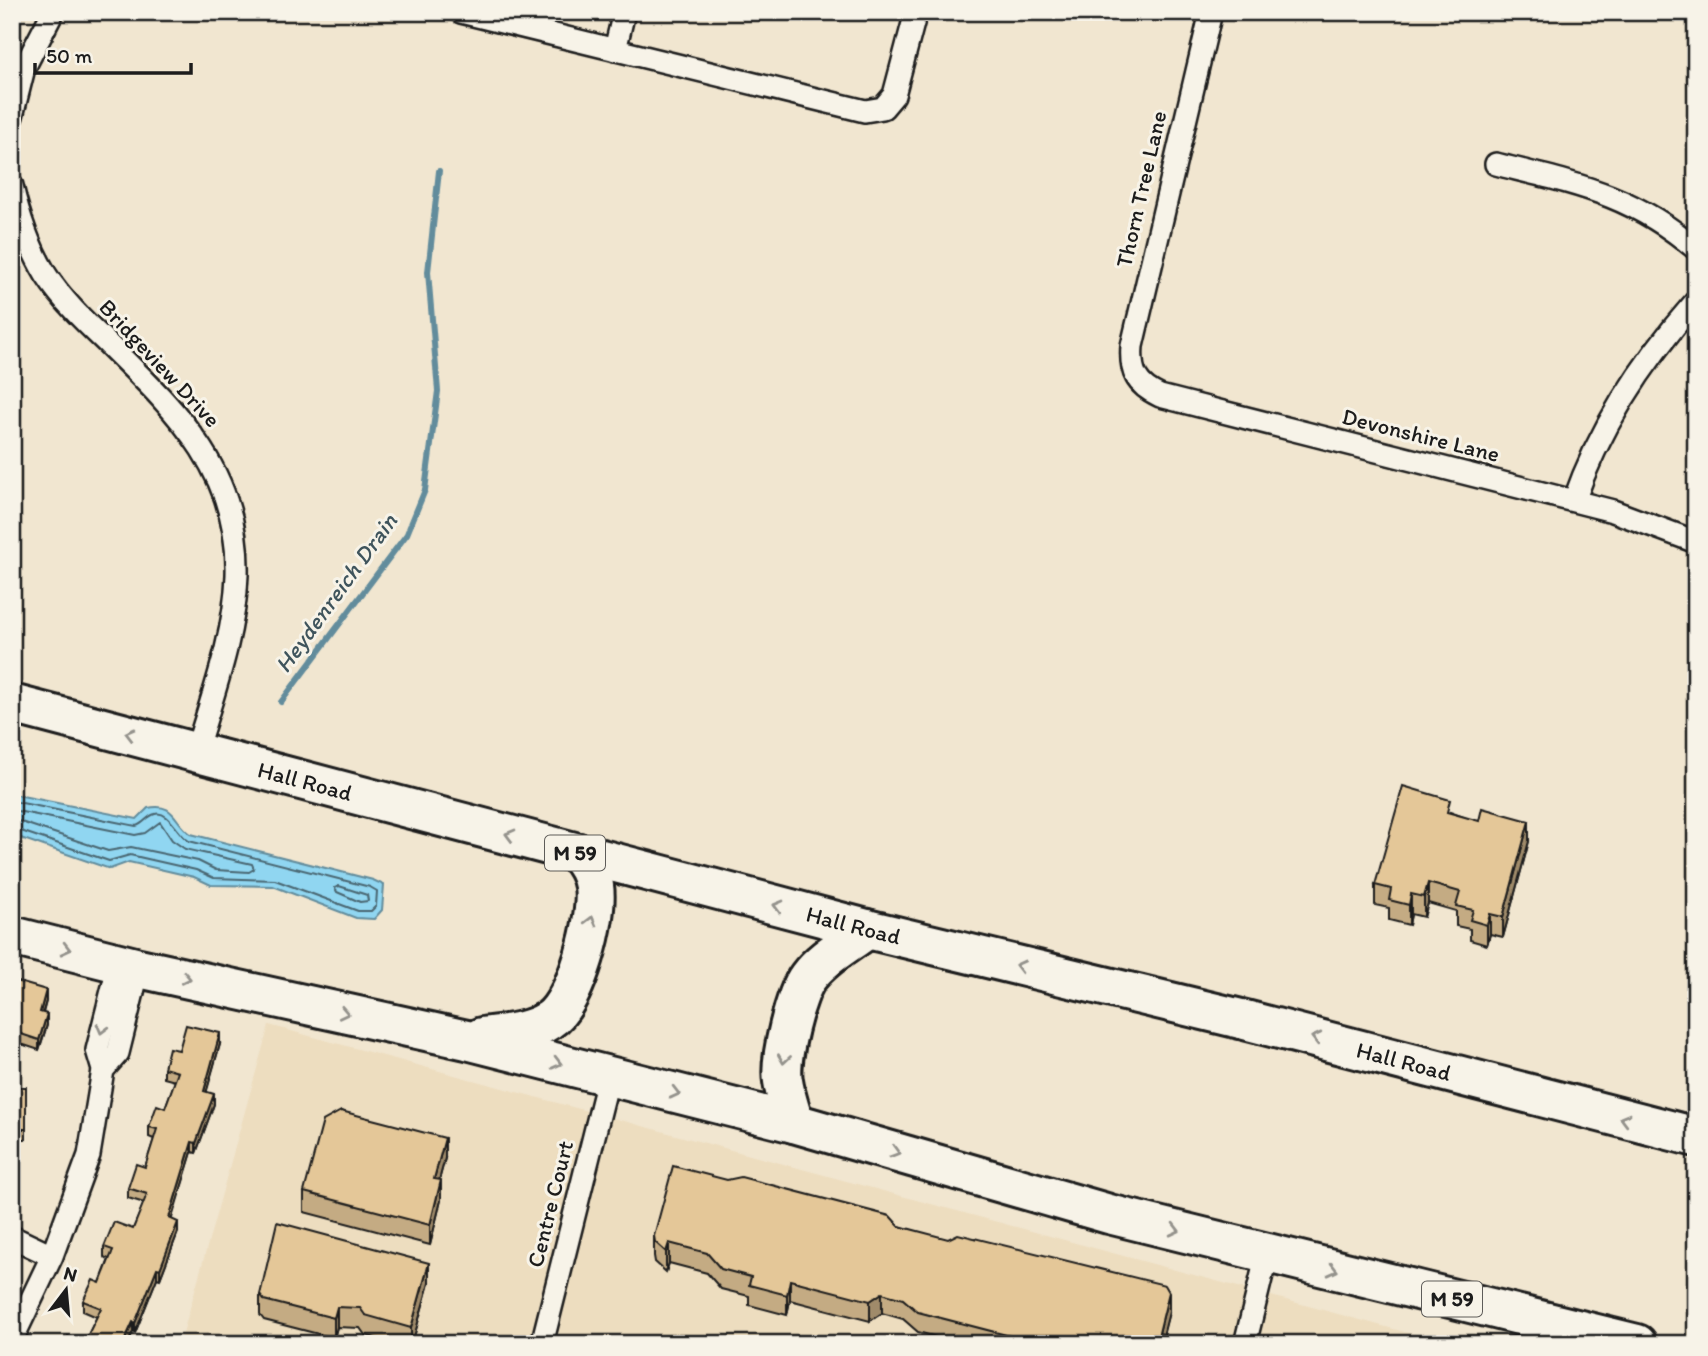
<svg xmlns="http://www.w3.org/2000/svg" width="1708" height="1356" viewBox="0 0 1708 1356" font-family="Itim,sans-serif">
<rect width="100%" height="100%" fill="#f1e6d0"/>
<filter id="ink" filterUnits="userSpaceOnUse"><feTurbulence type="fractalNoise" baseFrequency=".0143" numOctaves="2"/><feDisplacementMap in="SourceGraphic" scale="14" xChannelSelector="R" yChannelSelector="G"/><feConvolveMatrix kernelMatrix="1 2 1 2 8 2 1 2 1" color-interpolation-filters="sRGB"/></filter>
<g filter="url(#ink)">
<path fill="#edddbf" d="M269,1025L1449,1344H180Z"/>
<path fill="#90d6f1" stroke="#628c9c" stroke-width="2" d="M12,794L137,819L148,808C175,802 174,823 191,834L373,880L384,885L382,910L374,919L356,918L273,886L211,885L194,877L129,862L110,869L12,835Z"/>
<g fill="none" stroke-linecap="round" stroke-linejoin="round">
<path stroke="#4a6671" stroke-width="2" d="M12,801L136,826C144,824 147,816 155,814C169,810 177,834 189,841L370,887L377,891L376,906L371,911H358L275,880L214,878L196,870L130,855L109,861L12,828
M12,810L135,835L145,833L160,822L172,840L185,849L252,864L254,869L249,872L216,870L198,861L131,847L108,851L12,819
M339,886L367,895L368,901L360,902L337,892L335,888Z"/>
<path stroke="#628c9c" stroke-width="6" d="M281,702L407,534L425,490L438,391L428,272L439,171"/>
<g stroke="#1c1c1c" stroke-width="26">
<path id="street" d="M461,12L865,111L883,108L894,95L916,12
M1211,12L1132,346C1130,372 1136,385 1160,396L1613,511L1696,542
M615,50L624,12
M12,116L24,68L53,12
M1496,164C1576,184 1632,194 1696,249
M12,186C19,217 29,247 46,275C62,300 85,322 106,342C175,410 240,470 237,575C235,635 213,694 196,751
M1574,501C1600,426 1644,360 1696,301
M119,963L97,1050L103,1070L118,1053L139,968
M12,1237L52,1256
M12,1340L52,1256L89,1155L103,1070
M542,1344L609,1076
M1245,1344L1267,1254"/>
</g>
<g stroke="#1c1c1c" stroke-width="44">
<g id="highway">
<path id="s1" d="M12,704L867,929L1245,1020L1696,1137"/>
<path d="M12,936L139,968L467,1040L794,1123L1109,1214L1637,1344"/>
<path d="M482,1037C504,1034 530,1033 549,1020C576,1003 599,917 594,886C592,873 586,864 578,853"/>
<path d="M794,1123C790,1109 785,1095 783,1081C779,1059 795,994 808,977C823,957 848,944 867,929"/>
</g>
</g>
<use href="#street" stroke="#f7f3e8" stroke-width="21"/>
<use href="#highway" stroke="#f7f3e8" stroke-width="38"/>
</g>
<path fill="#c4ab83" stroke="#1c1c1c" stroke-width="2" d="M1450,812L1529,841L1503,937L1490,934L1487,945L1470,940V929L1456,926V911L1428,903L1424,917L1411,914L1409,925L1389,920V908L1375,905V885Z
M12,980L46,1001L43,1013L47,1025L39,1050L12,1041Z
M220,1044L206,1092L214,1104L196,1153L192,1152L171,1219L178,1232L160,1279L157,1278L135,1333L133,1332L127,1344H64L84,1343L97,1317L83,1311V1301L100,1283L109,1259L104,1257V1247L133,1229L144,1203L128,1198V1188L145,1167L154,1139L149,1137V1127L165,1108L175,1081L164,1078V1068L179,1050Z
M12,1087H26V1139H12Z
M445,1158L439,1180L441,1200L430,1245L304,1212V1192Z
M899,1226L1169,1312L1163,1334L1165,1344H962L918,1332L903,1319L882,1313L870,1321L790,1300L787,1315L749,1305V1296L721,1289L707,1273L669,1263L666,1272L655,1262L654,1256V1236Z
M429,1283L412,1344H397L365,1335L360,1328L337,1327L334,1338L264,1320L260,1315V1295Z"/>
<path fill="#a08b6a" stroke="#1c1c1c" stroke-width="2" d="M1529,821V841L1503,937V917Z
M1428,883V903L1424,917V897Z
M1411,894V914L1409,925V905Z
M1490,914V934L1487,945V925Z
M46,990V1001L40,1022V1012Z
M47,1014V1025L39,1050V1040Z
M220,1033V1044L204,1101V1091Z
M214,1094V1104L196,1153V1143Z
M445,1138V1158L434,1199V1179Z
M192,1142V1152L169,1228V1218Z
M441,1180V1200L430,1245V1225Z
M178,1222V1232L160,1279V1269Z
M669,1243V1263L666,1272V1252Z
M429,1263V1283L412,1344H411V1328Z
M157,1268V1278L135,1333V1323Z
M790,1280V1300L787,1315V1295Z
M1169,1292V1312L1161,1344L1159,1333Z
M882,1293V1313L870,1321V1301Z
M337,1307V1327L334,1338V1318Z
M133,1322V1332L127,1344H123Z"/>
<path fill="#e4c798" stroke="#1c1c1c" stroke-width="2" d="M1403,786L1450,800L1447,812L1479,821L1482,808L1529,821L1503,917L1490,914L1487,925L1470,920L1473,910L1456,906L1460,892L1428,883L1424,897L1411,894L1409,905L1389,900L1391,889L1375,885Z
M12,980L46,990L40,1012L47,1014L39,1040L12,1031Z
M186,1025L220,1033L204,1091L214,1094L196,1143L192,1142L169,1218L178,1222L160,1269L157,1268L135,1323L133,1322L123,1344H64L68,1336L84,1343L101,1308L83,1301L93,1280L100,1283L113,1250L104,1247L114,1222L133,1229L147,1194L128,1188L136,1164L145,1167L157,1129L149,1127L157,1105L165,1108L178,1072L164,1068L169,1048L179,1050Z
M12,1087H26V1129H12Z
M341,1111L445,1138L434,1179L441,1180L430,1225L304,1192L323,1121Z
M673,1166L727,1180L741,1177L890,1216L899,1226L948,1239L958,1234L1165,1285L1169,1292L1159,1333L1165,1334L1162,1344H1041L918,1312L903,1299L882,1293L870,1301L790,1280L787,1295L749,1285L751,1277L721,1269L707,1253L669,1243L666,1252L655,1242L654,1236Z
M277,1222L429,1263L411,1328L365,1315L360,1308L337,1307L334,1318L264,1300L260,1295Z"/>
<defs><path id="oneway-chevron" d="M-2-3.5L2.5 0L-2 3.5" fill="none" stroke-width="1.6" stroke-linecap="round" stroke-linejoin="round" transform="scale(1.75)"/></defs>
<g stroke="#94928c">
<use href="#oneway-chevron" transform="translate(130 734) rotate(-166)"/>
<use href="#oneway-chevron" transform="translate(510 835) rotate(-165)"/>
<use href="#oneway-chevron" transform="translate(778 906) rotate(-165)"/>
<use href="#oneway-chevron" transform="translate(591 921) rotate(-75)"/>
<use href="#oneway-chevron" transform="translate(66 949) rotate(14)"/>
<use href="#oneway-chevron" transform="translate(1020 966) rotate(-166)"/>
<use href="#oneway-chevron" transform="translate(186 978) rotate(12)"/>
<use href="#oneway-chevron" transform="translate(344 1013) rotate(12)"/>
<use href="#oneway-chevron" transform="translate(102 1029) rotate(105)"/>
<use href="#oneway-chevron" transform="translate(1316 1038) rotate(-166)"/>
<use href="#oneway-chevron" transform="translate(784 1059) rotate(98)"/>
<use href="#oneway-chevron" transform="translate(557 1063) rotate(14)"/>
<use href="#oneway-chevron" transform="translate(675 1093) rotate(14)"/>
<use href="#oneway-chevron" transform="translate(1625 1119) rotate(-165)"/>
<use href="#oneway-chevron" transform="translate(895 1152) rotate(16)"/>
<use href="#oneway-chevron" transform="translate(1175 1230) rotate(14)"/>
<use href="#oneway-chevron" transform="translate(1333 1270) rotate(14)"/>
</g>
</g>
<g text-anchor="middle" stroke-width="6" stroke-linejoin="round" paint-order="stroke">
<g fill="#f7f3e8" stroke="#5e5c59" stroke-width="2">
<rect x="545" y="835.5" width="60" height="35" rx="5"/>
<rect x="1422" y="1281.5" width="60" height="35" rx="5"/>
</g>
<g font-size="21" font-weight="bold" fill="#1c1c1c">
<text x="575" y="860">M 59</text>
<text x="1452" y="1306">M 59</text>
</g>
<g font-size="23" fill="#1c1c1c" stroke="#f7f3e8">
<text transform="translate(1141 189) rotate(-77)" y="8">Thorn Tree Lane</text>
<text transform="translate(160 363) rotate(47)" y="8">Bridgeview Drive</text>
<text transform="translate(1421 435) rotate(14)" y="8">Devonshire Lane</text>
<text dy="8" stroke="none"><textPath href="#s1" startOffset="303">Hall Road</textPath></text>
<text dy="8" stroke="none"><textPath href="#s1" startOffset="870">Hall Road</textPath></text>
<text dy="8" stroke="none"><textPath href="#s1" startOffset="1437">Hall Road</textPath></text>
<text transform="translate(550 1204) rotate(-76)" y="8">Centre Court</text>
</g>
<g font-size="24" font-style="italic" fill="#3f545c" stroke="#f7f3e8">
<text transform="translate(336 593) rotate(-54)" y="8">Heydenreich Drain</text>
</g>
</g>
<rect width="1708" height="1356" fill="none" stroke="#f7f3e8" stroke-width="42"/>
<rect x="21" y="21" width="1666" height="1314" fill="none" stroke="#1c1c1c" stroke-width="2.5" filter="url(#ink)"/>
<g transform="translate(66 1290) rotate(16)" stroke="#f7f3e8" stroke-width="5" paint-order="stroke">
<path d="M0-5L12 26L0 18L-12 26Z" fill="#1c1c1c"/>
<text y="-10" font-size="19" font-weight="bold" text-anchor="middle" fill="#1c1c1c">N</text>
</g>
<path d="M35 63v10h156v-10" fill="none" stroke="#1c1c1c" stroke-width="3.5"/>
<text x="46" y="63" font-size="21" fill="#1c1c1c" stroke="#f7f3e8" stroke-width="5" paint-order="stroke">50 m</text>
</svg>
